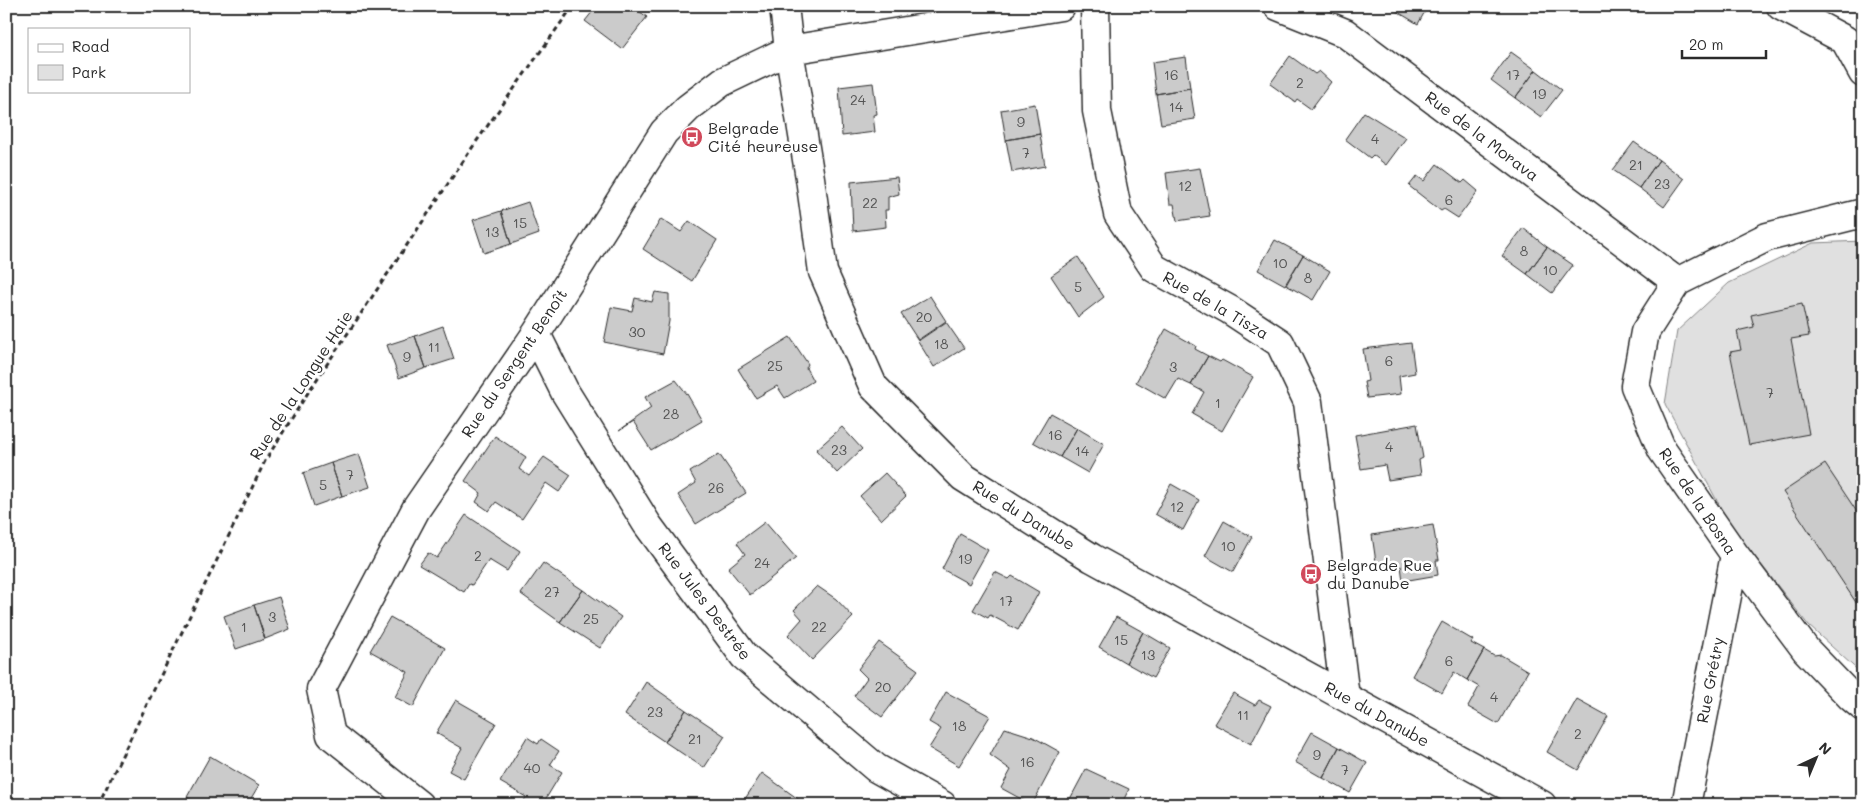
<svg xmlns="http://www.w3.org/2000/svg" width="1869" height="811" viewBox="0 0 1869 811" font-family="Mali,sans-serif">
<rect width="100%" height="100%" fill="#fff"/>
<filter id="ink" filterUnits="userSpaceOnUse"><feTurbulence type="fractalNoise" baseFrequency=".02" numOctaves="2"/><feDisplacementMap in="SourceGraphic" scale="10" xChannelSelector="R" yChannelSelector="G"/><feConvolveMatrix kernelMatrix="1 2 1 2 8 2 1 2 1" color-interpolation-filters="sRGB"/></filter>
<g filter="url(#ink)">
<path fill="#e0e0e0" stroke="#868686" d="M1863,241V675L1809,626L1729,523L1665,404L1677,331L1729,283L1813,243Z"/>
<path fill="#cbcbcb" stroke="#2b2b2b" d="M597,6H632L647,17L622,49L585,21Z
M1392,6H1428L1418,24L1391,8Z
M1511,52L1536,70L1515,98L1491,80Z
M1290,56L1315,74L1319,71L1331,82L1311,109L1297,99L1295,102L1270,84Z
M1186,57L1190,88L1156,94L1152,62Z
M1536,70L1562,90L1541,117L1515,98Z
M873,83L877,114L873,115L875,132L842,136L839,87Z
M1190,88L1195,119L1161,124L1156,94Z
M1035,104L1040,134L1006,140L1001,110Z
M1364,112L1406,138L1386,165L1373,155L1370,158L1345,139Z
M1040,134L1045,166L1012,172L1006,140Z
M1634,142L1659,160L1639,188L1613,170Z
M1659,160L1684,179L1664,207L1639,188Z
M1437,164L1462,183L1465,180L1478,191L1458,218L1444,209L1441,211L1409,186L1417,176L1424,181Z
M1200,168L1210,216L1177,221L1174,204H1170L1166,173Z
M897,177L899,194L888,197V210H885L886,227L853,231L851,182Z
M528,202L539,234L511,244L501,211Z
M501,211L511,244L484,253L473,220Z
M661,219L681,232L689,221L717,240L692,281L643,249Z
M1523,228L1547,247L1527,274L1502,256Z
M1275,240L1303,255L1285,285L1258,270Z
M1547,247L1573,265L1552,293L1527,274Z
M1303,255L1330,271L1313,300L1286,285Z
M1078,257L1104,297L1078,317L1051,276Z
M1863,267V298L1857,268Z
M655,292L669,294V321L663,354L604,342L611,307L632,311L635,298L652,302Z
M930,296L946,321L918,340L901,314Z
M1802,304L1809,336L1791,339L1809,434L1749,445L1730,352L1741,350L1737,331L1754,327L1751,315Z
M946,322L964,348L934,367L918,341Z
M443,326L454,359L426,368L415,336Z
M1166,329L1196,346L1195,349L1208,356L1191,385L1178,379L1166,399L1136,382Z
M415,336L426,368L399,378L387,345Z
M790,337L808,364L806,368L813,381L785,398L777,386L756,398L738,369Z
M1411,343L1415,373L1399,376L1401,394L1367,398L1364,382L1368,381L1363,349Z
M1208,356L1220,362L1222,360L1253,377L1222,431L1192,414L1204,392L1191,385Z
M676,380L687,394L702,420L651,450L633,422L619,431L651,408L645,397Z
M1050,413L1077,428L1060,457L1033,442Z
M1417,424L1423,458L1419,460L1421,475L1388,480L1385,465L1361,469L1355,435Z
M842,427L862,449L837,473L816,450Z
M1077,428L1104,444L1088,473L1060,457Z
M495,436L526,457L519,469L529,476L544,457L571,475L559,492L546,483L522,519L496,502L489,511L476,502L481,493L465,481Z
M359,454L370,487L342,496L331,463Z
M719,454L746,493L696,524L678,495L696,483L690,472Z
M331,463L342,496L314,506L303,473Z
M1825,464L1863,521V613L1783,492Z
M885,473L906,496L881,520L860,496Z
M1171,484L1199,500L1183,530L1155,514Z
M466,515L520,551L507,571L489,560L472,585L469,584L464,592L419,565L428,553L437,558Z
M1224,521L1252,537L1233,572L1205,556Z
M765,522L796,558L750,595L728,568L745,554L737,543Z
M1433,525L1439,560H1436L1438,575L1403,581L1401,566L1377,569L1372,535Z
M960,534L988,550L969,584L942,569Z
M543,563L583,590L560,622L521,594Z
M995,572L1009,579L1012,576L1039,592L1018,630L990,615L988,618L973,610Z
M817,586L836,599L853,617L812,660L788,635L802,619L794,610Z
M583,590L621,617L600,648L560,622Z
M279,597L290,629L265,639L254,605Z
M254,605L265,639L236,649L224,616Z
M390,617L445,648L413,707L395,697L408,672L370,651Z
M1116,617L1143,632L1126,663L1099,647Z
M1442,622L1473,640L1471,643L1484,650L1467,680L1454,672L1442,693L1412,676Z
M1143,632L1170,648L1153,678L1126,663Z
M879,642L918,670L882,717L854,696L867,678L858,669Z
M1484,650L1494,656L1501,655L1528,671L1498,724L1468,707L1479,687L1467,680Z
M646,682L686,710L665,742L625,715Z
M946,692L990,716L959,766L929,748L941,729L929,722Z
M1233,693L1255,705L1259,700L1271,706L1251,744L1214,724Z
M1577,699L1608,716L1578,770L1547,752Z
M456,700L496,723L464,779L449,771L462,748L436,733Z
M686,710L725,736L704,768L665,742Z
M1005,728L1033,737L1060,752L1032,805L1001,788L1011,770L990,755Z
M1312,732L1339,747L1323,778L1295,762Z
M527,737L538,744L541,739L559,751L550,765L562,772L542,805H522L526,797L500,782Z
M1339,747L1367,763L1350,793L1323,778Z
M210,756L259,785L247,805H226L221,802L219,805H200L187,797Z
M1086,769L1129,789L1121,805H1079L1070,799Z
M762,773L801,801L799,805H741Z
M1428,799L1439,805H1425Z"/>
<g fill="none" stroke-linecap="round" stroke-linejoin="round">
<g stroke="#2b2b2b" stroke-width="31">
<path id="minor" d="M784,6L789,50L810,178L823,272L873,386L963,477L1092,558L1542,805
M1095,6L1097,111L1118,214L1154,268L1230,310L1280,343L1308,402L1345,697
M1278,6L1345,33L1677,282
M1781,6L1845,40L1863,73
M1863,213L1767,237L1677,282L1645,332L1635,386L1662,450L1735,555L1806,650L1851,697L1863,707
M536,334L565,392L647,524L744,656L876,768L942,805
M419,805L331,735L321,689L416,509L536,334L664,132L688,108L722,82L789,50L1061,6
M1686,805L1735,555"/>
</g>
<path stroke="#2b2b2b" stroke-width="3" stroke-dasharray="5 4" stroke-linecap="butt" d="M98,805L265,461L309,391L476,142L573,6"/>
<use href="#minor" stroke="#fff" stroke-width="28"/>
</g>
</g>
<defs>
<g id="bus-disc" transform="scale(1.125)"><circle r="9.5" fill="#d1495b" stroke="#fff"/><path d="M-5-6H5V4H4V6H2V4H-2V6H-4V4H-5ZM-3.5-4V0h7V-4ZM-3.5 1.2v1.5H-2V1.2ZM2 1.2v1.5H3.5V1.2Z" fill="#fff"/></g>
</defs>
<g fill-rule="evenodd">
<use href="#bus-disc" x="692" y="137"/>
<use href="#bus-disc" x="1311" y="574"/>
</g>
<g text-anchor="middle" stroke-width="5" stroke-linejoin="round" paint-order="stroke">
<g font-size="14" fill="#535353">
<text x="1171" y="80">16</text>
<text x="1513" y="80">17</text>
<text x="1300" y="88">2</text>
<text x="1539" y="99">19</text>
<text x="858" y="105">24</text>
<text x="1176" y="112">14</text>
<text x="1021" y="127">9</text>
<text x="1375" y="144">4</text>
<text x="1026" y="158">7</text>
<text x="1636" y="170">21</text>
<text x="1662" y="189">23</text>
<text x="1185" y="191">12</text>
<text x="1449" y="205">6</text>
<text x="870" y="208">22</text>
<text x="520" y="228">15</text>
<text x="492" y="237">13</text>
<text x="1524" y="256">8</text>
<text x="1280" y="268">10</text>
<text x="1550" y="275">10</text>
<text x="1308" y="283">8</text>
<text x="1078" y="292">5</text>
<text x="924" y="322">20</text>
<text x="637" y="337">30</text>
<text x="941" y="349">18</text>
<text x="434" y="352">11</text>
<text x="407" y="362">9</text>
<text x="1389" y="366">6</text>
<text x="775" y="371">25</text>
<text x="1173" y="372">3</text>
<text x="1770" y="398">7</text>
<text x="1218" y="408">1</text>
<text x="671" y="419">28</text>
<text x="1055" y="440">16</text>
<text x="1389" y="452">4</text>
<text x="839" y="455">23</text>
<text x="1082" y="456">14</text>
<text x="350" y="480">7</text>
<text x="323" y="490">5</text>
<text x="716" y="493">26</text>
<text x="1177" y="512">12</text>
<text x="1228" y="551">10</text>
<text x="478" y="561">2</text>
<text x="965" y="564">19</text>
<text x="762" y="568">24</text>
<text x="552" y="597">27</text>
<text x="1006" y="606">17</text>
<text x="272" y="622">3</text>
<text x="591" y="624">25</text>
<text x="244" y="632">1</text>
<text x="819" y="632">22</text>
<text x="1121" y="645">15</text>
<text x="1148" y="660">13</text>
<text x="1449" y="666">6</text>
<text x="883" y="692">20</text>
<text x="1494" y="702">4</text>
<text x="655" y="717">23</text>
<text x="1243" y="720">11</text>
<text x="959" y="731">18</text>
<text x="1578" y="739">2</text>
<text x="695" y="744">21</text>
<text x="1317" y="760">9</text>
<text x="1027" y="767">16</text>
<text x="532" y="773">40</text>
<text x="1345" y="775">7</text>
</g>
<g font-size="16" fill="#2b2b2b" stroke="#fff" text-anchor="start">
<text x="708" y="134">Belgrade<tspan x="708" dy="18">Cité heureuse</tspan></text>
<text x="1327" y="571">Belgrade Rue<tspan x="1327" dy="18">du Danube</tspan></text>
</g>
<g font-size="16" fill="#2b2b2b" stroke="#fff">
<text transform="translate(1482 136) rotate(37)" y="6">Rue de la Morava</text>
<text transform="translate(1216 305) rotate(30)" y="6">Rue de la Tisza</text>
<text transform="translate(514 363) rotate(-56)" y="6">Rue du Sergent Benoît</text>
<text transform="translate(301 385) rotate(-57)" y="6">Rue de la Longue Haie</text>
<text transform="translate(1698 501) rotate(56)" y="6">Rue de la Bosna</text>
<text transform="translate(1024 515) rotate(32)" y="6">Rue du Danube</text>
<text transform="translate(705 601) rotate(53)" y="6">Rue Jules Destrée</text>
<text transform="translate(1710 680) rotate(-79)" y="6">Rue Grétry</text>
<text transform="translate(1377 714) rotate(29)" y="6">Rue du Danube</text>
</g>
</g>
<rect width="1869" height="811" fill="none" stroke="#fff" stroke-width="25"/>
<rect x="12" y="12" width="1844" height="786" fill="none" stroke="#2b2b2b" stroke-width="2" filter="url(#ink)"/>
<rect x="28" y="28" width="162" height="65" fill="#ffffff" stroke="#aaaaaa"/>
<rect x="38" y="44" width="25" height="8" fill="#ffffff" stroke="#aaaaaa"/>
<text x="72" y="52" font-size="15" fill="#2b2b2b">Road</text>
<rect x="38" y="65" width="25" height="15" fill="#e0e0e0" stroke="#aaaaaa"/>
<text x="72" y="78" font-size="15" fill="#2b2b2b">Park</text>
<g transform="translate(1816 758) rotate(44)" stroke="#ffffff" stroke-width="4" paint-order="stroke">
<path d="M0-4L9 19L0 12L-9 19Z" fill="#2b2b2b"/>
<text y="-8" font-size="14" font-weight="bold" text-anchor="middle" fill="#2b2b2b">N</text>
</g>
<path d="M1682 50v8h84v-8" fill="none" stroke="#2b2b2b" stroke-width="2.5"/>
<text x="1689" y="50" font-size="15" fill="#2b2b2b" stroke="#ffffff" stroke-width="4" paint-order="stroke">20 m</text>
</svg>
